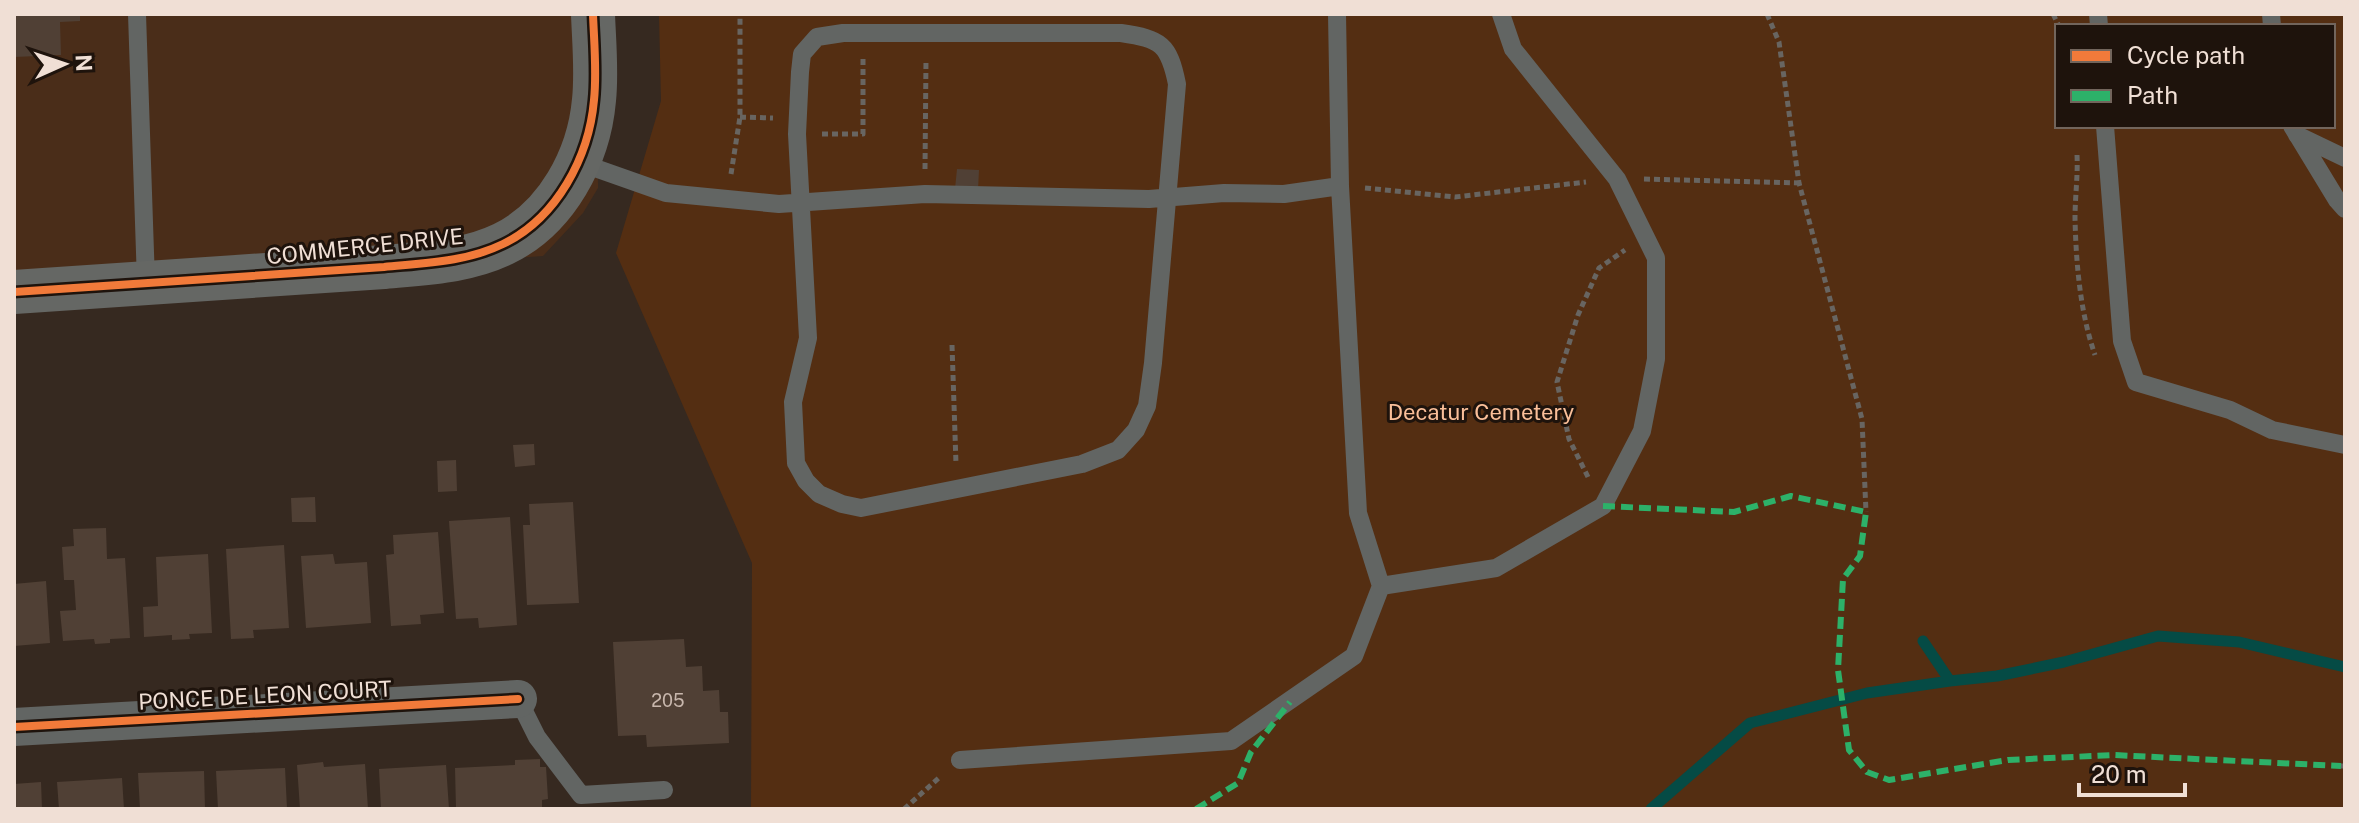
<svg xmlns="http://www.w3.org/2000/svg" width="2359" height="823" viewBox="0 0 2359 823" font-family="'Public Sans',sans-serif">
<rect width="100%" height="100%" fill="#362920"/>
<path fill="#4a2d19" d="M14,14H597L598,188L583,213L543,256L14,292Z"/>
<path fill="#542e12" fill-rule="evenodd" d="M659,14H2345V809H751L752,563L616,253L661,101ZM2057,26H2333V126H2057Z"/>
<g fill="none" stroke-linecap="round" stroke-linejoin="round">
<path stroke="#054b45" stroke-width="11" d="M1923,641L1950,681L1997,676L2064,662L2158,636L2239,642L2345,667
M1651,809L1750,723L1867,693L1950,681"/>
</g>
<path fill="#504035" d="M14,14H80V21L60,22L61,55L14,57Z
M957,169L979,170L978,190L955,189Z
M534,444L535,465L515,467L513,445Z
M456,460L457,491L438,492L437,461Z
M315,497L316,522H292L291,498Z
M573,502L579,603L527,605L523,525H530L529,504Z
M510,517L517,625L479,628L478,618L456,619L449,521Z
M106,528L107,559L125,558L130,638L110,639V643L95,644L94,639L63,641L60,611L76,610L74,580H64L62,547L74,546L73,529Z
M438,532L444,613L420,615L421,624L391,626L386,555L394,554L393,535Z
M284,545L289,628L253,630L254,638L231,639L226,549Z
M208,554L212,633L189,634L190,639L172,640V635L144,637L143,607L158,606L156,557Z
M333,554L335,564L367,562L371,623L306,628L301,556Z
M46,581L50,643L14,646V584Z
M684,639L686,667L702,666L703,691L719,690L720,712H728L729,743L647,747L646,735L618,736L613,642Z
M540,759V767H546L548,799L542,800V809H456L455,768L515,765V760Z
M323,762L324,767L365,764L368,809H300L297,765Z
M446,765L449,809H381L379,769Z
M285,768L287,809H218L216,771Z
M204,771L205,809H140L138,773Z
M122,778L124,809H59L57,782Z
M41,782L42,809H14V784Z"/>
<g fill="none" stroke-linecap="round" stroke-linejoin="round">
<path stroke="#686561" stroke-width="5" stroke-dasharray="6 4" stroke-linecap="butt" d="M1767,14L1779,42L1799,183L1862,419L1866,512
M2053,14L2059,26
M740,117L773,118
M822,134H863V57
M2077,155C2078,176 2075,197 2075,218C2076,263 2080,312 2095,355
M925,169L926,59
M731,174L740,117V14
M1644,179L1799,183
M1365,188L1455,197L1586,182
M952,345L956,464
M1588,477L1569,439L1557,382L1578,315L1599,268L1625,250
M2341,766H2345
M904,809L941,776"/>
<path stroke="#626563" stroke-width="18" d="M137,14L146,282
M1337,14L1340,186L1358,513L1381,586
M2098,14L2099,26
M2271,14L2272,26
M843,33H1121C1161,39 1169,44 1177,84L1153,363L1147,406L1136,430L1118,450L1082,464L861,508L842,504L819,494L806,481L796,463L793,402L808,338L797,134L800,72L802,54L817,37Z
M2105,126L2122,341L2136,382L2230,410L2272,430L2345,445
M2292,126L2337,200L2345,209
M2297,135L2345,158
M578,162L666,193L779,204L925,194L1149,199L1224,193L1284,194L1340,186
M518,699L537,737L581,795L664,790
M960,760L1231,741L1354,656L1381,586L1496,568L1603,506L1642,431L1656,359V258L1617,179L1513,49L1501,14"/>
<path stroke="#626563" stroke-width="38" d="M14,727L518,699"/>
<path stroke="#656764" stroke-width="44" d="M14,292L384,267C424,263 466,262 503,244C557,218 589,157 594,100C597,72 594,42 593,14"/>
<path stroke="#2db169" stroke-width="6" stroke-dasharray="12 6" stroke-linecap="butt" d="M1603,506L1734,512L1791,496L1866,512L1860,556L1843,579L1838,670L1849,750L1867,772L1889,780L2008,760L2114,755L2341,766
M1196,809L1238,783L1251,752L1290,702"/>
<g stroke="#1e130c" stroke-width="13">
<path id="cycleway" d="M14,292L384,267C424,263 466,262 503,244C557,218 589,157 594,100C597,72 594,42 593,14
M14,727L518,699"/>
</g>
<use href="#cycleway" stroke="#f17a3a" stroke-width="8"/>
</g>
<g text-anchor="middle" stroke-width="6" stroke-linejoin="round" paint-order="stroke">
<g font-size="18" fill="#c8b7ad">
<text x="668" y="707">205</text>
</g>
<g font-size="22" fill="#f0dfd5" stroke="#1e130c">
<text transform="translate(365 246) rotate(-6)" y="8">COMMERCE DRIVE</text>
<text transform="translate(265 695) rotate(-3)" y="8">PONCE DE LEON COURT</text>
</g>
<g font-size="22" fill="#fabf99" stroke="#1e130c">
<text x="1481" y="420">Decatur Cemetery</text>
</g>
</g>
<rect width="2359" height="823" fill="none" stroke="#f0dfd5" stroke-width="32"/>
<rect x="2055" y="24" width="280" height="104" fill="#1e130c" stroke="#72655c" stroke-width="2"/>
<rect x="2071" y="50" width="40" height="12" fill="#f17a3a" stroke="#72655c" stroke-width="2"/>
<text x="2127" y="64" font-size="24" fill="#f0dfd5">Cycle path</text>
<rect x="2071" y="90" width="40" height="12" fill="#2db169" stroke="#72655c" stroke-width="2"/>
<text x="2127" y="104" font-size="24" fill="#f0dfd5">Path</text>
<g transform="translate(64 64) rotate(87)" stroke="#1e130c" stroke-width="6" paint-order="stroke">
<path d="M0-6L14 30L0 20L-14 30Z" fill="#f0dfd5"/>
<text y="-12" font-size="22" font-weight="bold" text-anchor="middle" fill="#f0dfd5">N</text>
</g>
<path d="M2079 783v12h106v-12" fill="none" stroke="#f0dfd5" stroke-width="4"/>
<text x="2091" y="783" font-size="24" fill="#f0dfd5" stroke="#1e130c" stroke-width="6" paint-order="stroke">20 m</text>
</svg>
